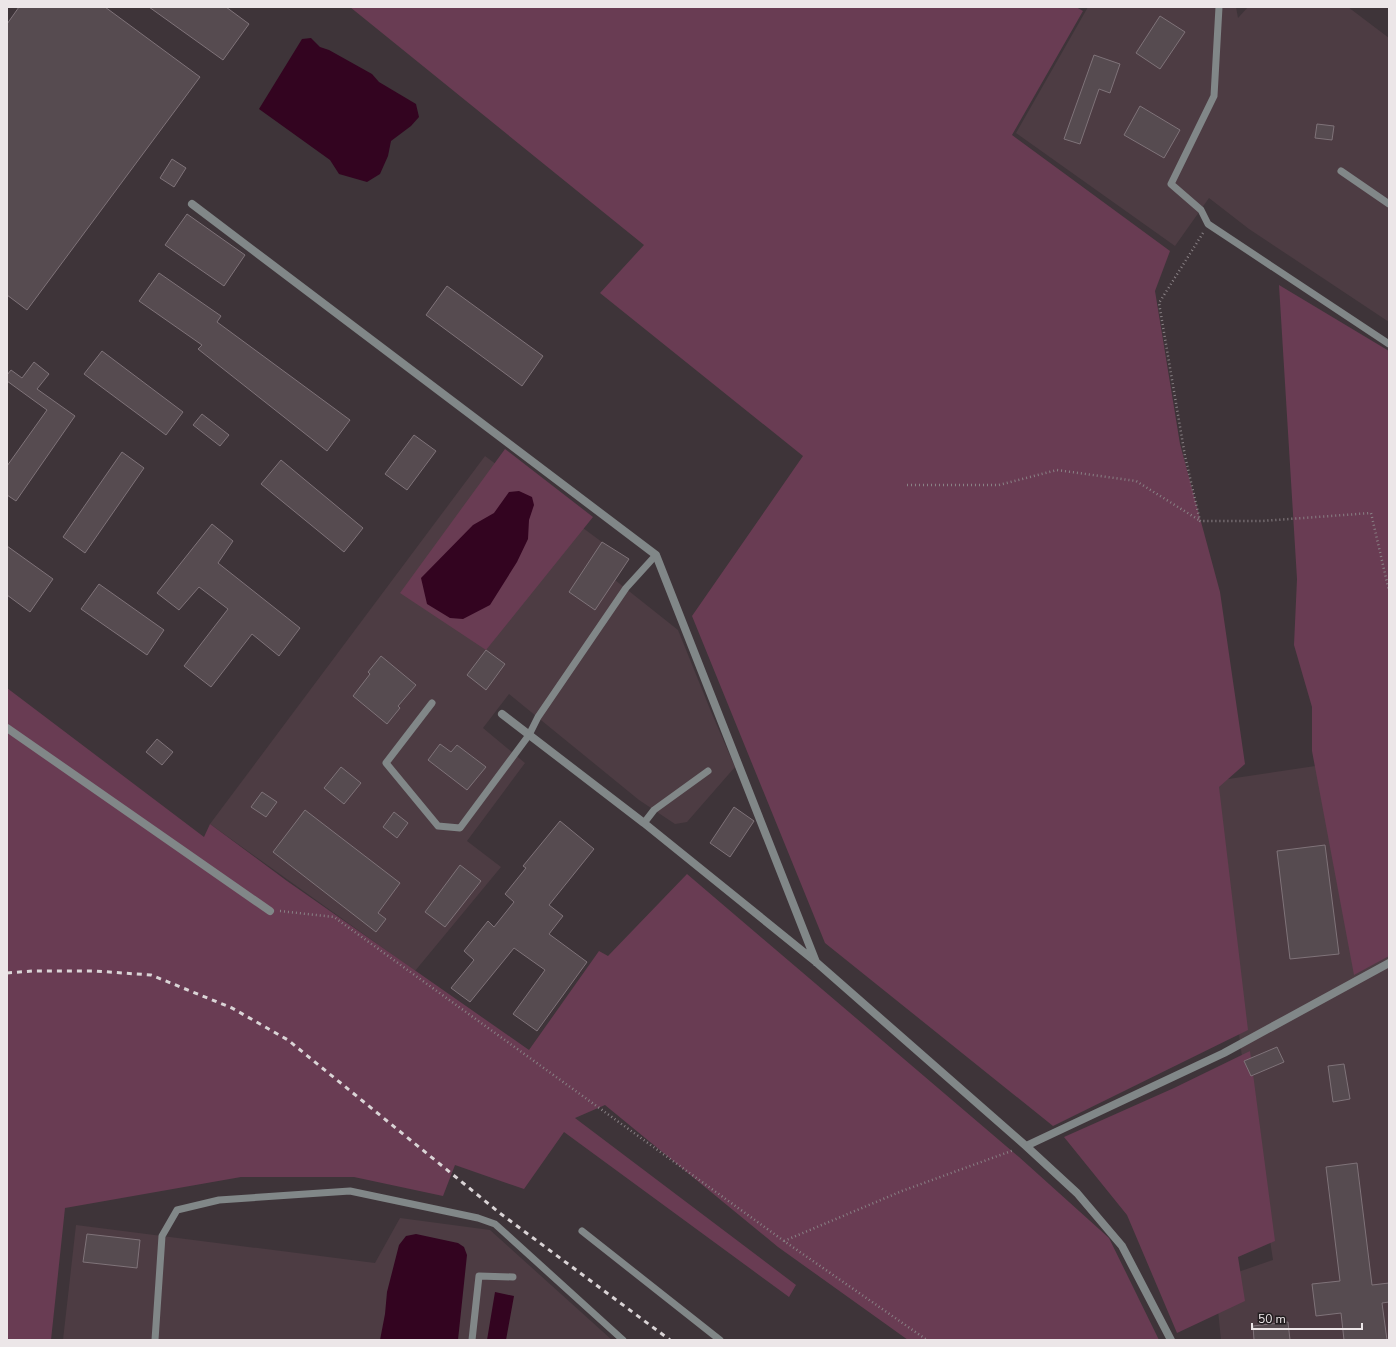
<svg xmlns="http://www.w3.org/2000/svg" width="1396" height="1347" viewBox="0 0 1396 1347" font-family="'Nunito Sans',sans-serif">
<rect width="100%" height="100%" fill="#3e3439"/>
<path fill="#4d3c43" d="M1088,7H1236L1238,18L1248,7H1348L1389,38V322L1249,229L1209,198L1175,246L1016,133Z
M485,456L602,542L629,559L615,580L678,630L712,714L735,767L687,822L675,824L639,800L509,694L483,728L525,763L467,841L501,867L415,971L210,824Z
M1389,755V1340H1221L1215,1280L1273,1260L1240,1043L1215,781Z
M400,1218L490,1230L612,1340H63L76,1225L375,1263Z"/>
<path fill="#693c53" d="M350,7H1076L1083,11L1012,135L1170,251L1155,291L1180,444L1220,592L1245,764L1219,787L1248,1030L1053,1126L825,943L692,616L803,456L600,293L644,245Z
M1279,285L1389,351V956L1354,975L1312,751V707L1294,645L1297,579Z
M505,449L593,517L486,650L400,593Z
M7,688L204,837L210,824L287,881L529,1050L599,951L608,956L687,874L1019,1157L1109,1238L1159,1340H908L778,1247L605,1105L575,1118L796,1285L789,1297L564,1132L524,1189L455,1165L443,1196L354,1177H241L65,1208L51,1340H7Z
M1250,1051L1275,1241L1238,1257L1245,1301L1177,1333L1127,1215L1064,1137L1174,1088Z"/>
<path fill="#330420" d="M311,38L320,47L329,50L372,74L379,82L416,104L419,117L411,126L391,141L388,156L380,174L367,182L339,174L330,160L259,109L302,39Z
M519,491L532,497L534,505L529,520L528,539L517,562L490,605L463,619L450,618L427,604L421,578L473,525L494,513L509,492Z
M416,1234L458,1243L464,1247L467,1255L458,1340H380L385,1314L387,1292L399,1245L406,1236Z
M495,1292L514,1296L506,1340H487Z"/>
<path fill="#564b50" stroke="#7f7379" d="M19,7H105L200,77L27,310L7,295V24Z
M149,7H226L249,24L223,60Z
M1160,16L1185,32L1160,69L1136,53Z
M1094,55L1120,64L1110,93L1099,89L1080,144L1064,139Z
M1140,106L1180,130L1164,158L1124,135Z
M1317,124L1334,126L1332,140L1315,138Z
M172,159L186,168L174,187L160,178Z
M187,214L245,255L224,286L165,245Z
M159,273L221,316L217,322L350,420L327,451L198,349L202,345L139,301Z
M447,286L543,356L522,386L426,315Z
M102,351L183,412L166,435L84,374Z
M34,362L49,374L37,389L75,416L16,501L7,495V466L47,410L7,381V375L11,370L22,378Z
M202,414L229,435L220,446L193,425Z
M414,435L436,451L407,490L385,474Z
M122,452L144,468L85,553L63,537Z
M281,460L363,528L344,552L261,484Z
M212,524L233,541L218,563L300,628L279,656L252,634L211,687L184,666L228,609L199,587L179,610L157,593Z
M602,542L629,559L595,610L569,592Z
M7,546L53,579L30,612L7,595Z
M99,584L164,630L147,655L81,609Z
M486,650L505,664L486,690L467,675Z
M381,656L416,685L398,706L400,708L387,724L353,696L370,674L368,672Z
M157,739L173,752L162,765L146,752Z
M440,744L451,752L457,745L486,767L467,790L428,760Z
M341,767L361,783L344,804L324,788Z
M262,792L277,802L266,817L251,807Z
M734,807L754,821L730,857L710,843Z
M305,810L400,883L378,913L386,919L376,932L273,852Z
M394,812L408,823L397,838L383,827Z
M560,821L594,849L549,905L563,916L549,934L587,962L537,1031L513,1014L545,970L514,948L470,1002L451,988L474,960L464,951L488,921L494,927L514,902L505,894L526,868L523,866Z
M1325,845L1339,954L1290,959L1277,851Z
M460,865L481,881L445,927L425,912Z
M1277,1047L1284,1062L1251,1076L1244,1061Z
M1344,1064L1350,1099L1333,1102L1328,1066Z
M1357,1163L1372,1285L1389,1283V1302L1382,1303L1387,1340H1344L1341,1313L1316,1316L1312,1284L1340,1281L1326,1167Z
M87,1234L140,1240L137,1268L83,1262Z
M1288,1322L1290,1340H1254L1253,1326Z"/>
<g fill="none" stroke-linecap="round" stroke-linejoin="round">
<path stroke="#898185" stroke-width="2.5" stroke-dasharray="1 3" stroke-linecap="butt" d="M1203,233L1159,303L1185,456L1200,521H1262L1371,513L1389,591
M907,485H999L1057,470L1136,481L1199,520
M280,911L334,917L784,1241L927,1340
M784,1241L902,1191L1014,1150"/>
<path stroke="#818788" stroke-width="7" d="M1219,7L1214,96L1171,184L1201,210L1208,224L1389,344
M1341,171L1389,204
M432,703L386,763L438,826L460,828L529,735L538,717L626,588L656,555
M644,823L654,810L708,771
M582,1231L720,1340
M155,1340L162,1236L177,1210L219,1200L350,1191L478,1218L495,1224L623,1340
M472,1340L479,1276L513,1277"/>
<path stroke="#818788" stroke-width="8" d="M192,204L656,555L816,962
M502,714L644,823L816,962L1026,1146L1077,1193L1122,1246L1171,1340
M7,728L270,911
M1026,1146L1224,1053L1389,963"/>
<path stroke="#dad4d6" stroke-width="3" stroke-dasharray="5 5" stroke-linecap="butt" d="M7,973L32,971H95L151,975L232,1008L288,1040L501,1214L670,1340"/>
</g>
<rect width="1396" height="1347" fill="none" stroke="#ece6e8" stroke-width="16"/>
<path d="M1252 1323v6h110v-6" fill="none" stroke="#ece6e8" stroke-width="2"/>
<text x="1258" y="1323" font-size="12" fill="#ece6e8" stroke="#221d1f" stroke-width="3" paint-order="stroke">50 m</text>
</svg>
